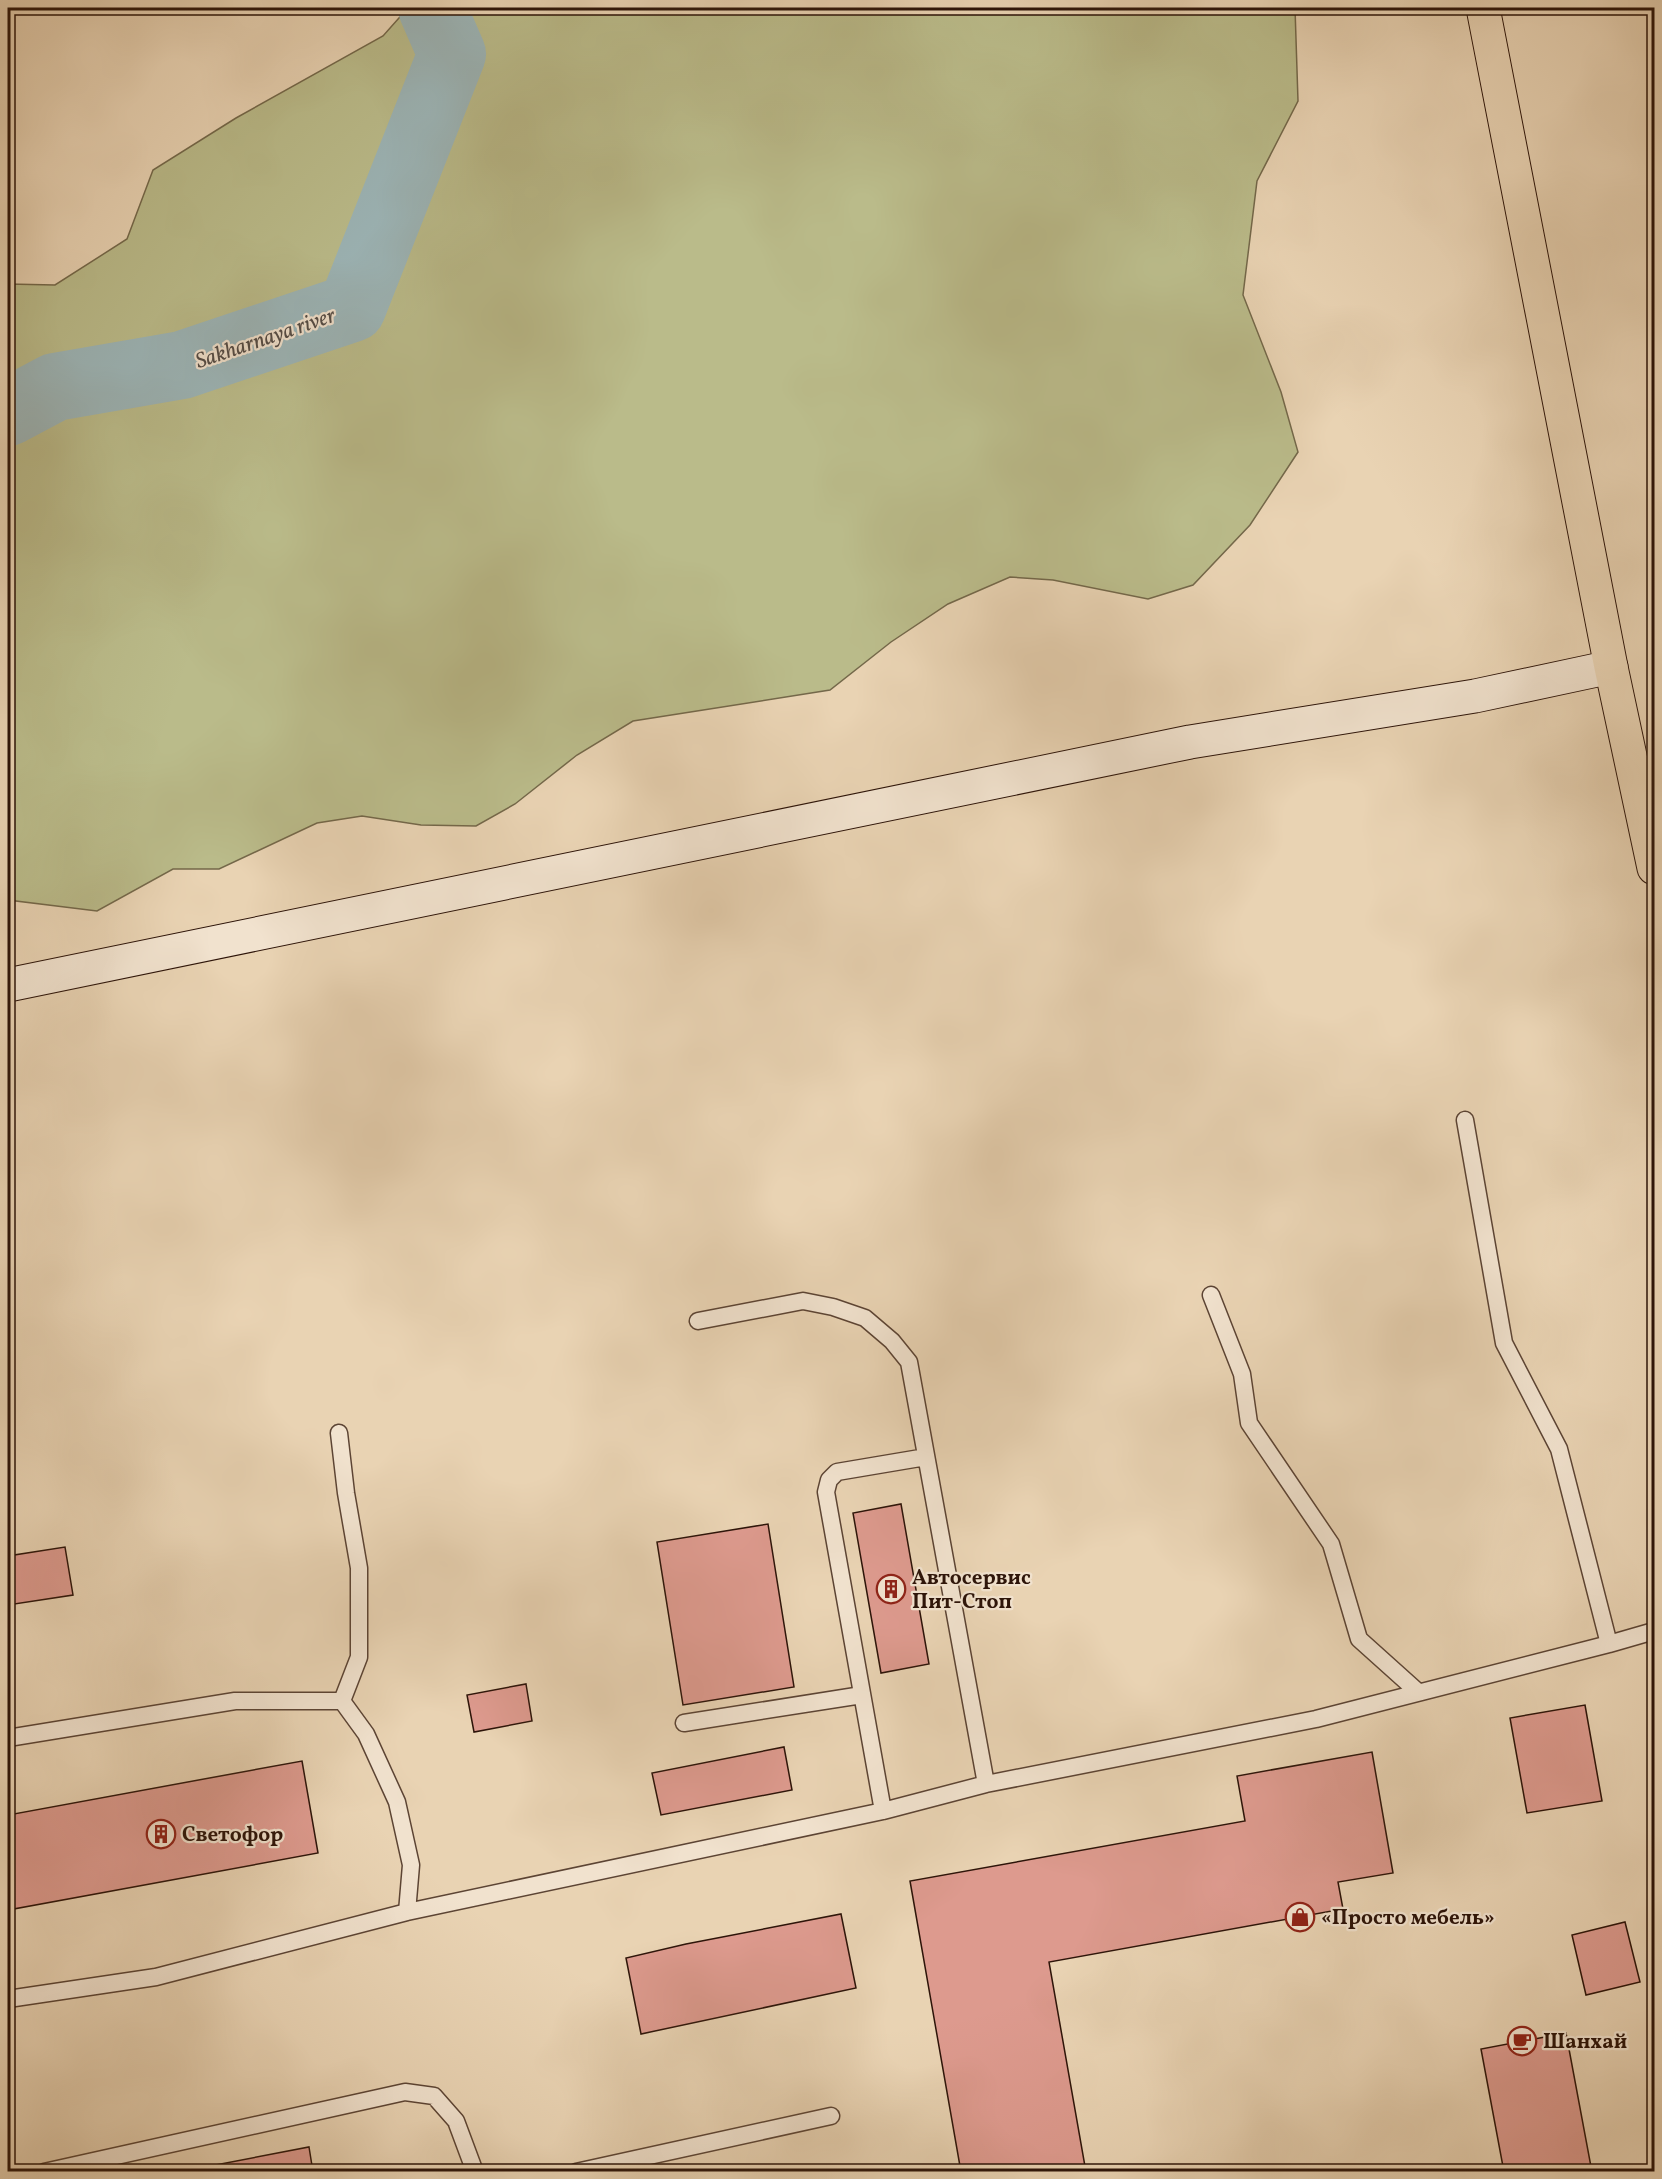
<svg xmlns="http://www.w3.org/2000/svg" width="1662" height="2179" viewBox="0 0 1662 2179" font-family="Vollkorn,serif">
<rect width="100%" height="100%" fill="#e9d3b3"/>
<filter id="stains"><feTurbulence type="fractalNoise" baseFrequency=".00333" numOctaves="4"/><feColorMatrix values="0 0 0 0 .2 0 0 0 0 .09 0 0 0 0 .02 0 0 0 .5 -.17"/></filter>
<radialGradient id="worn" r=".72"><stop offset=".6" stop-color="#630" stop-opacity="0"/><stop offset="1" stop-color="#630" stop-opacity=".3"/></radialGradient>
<path fill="#babb8a" stroke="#74684a" stroke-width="1.5" d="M413,8H1295L1298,101L1257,181L1243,295L1281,392L1298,452L1250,525L1193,585L1148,599L1053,580L1010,577L948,604L891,642L830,690L633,721L577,755L515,804L476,826L421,825L362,816L317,823L219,869H173L97,911L8,900V284L55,285L127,239L153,170L236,118L383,36L407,9Z"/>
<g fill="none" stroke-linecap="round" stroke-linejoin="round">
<path stroke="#9cb5b7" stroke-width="68" d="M8,412L55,387L182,365L352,308L452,54L432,8"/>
</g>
<path fill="#dd9a8e" stroke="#2d1409" stroke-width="1.5" d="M901,1504L929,1664L881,1673L853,1513Z
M768,1524L794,1687L683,1705L657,1542Z
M65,1547L73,1595L8,1605V1556Z
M526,1684L532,1721L474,1732L467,1695Z
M1585,1705L1602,1801L1527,1813L1510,1718Z
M784,1747L792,1790L661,1815L652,1773Z
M1372,1752L1393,1873L1338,1882L1343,1909L1049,1962L1086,2172H961L910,1881L1245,1821L1237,1776Z
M302,1761L318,1853L8,1910V1815Z
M841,1914L856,1988L641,2034L626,1958L686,1944Z
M1625,1922L1640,1982L1586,1995L1572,1935Z
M1566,2033L1592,2172H1504L1481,2049Z
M309,2147L313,2172H179Z"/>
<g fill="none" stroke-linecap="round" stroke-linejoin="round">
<g stroke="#5c4434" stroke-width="19">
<path id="lane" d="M1465,1120L1504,1343L1559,1449L1609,1644
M1211,1295L1242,1374L1249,1423L1331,1544L1359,1639L1418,1692
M698,1321L803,1301L833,1307L865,1318L892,1341L909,1362L986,1784
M342,1701L366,1734L397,1802L411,1865L407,1912
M684,1723L862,1695
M8,1738L235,1701H342L359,1657V1568L346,1493L339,1433
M883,1811L826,1492L829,1480L837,1472L926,1457
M8,1999L156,1977L407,1912L883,1811L986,1784L1316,1719L1609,1644L1654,1631
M44,2172L405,2092L434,2096L456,2121L475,2172
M576,2172L831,2116"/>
</g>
<g stroke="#2d1409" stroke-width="35">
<path id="secondary" d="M8,985L1190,742L1475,696L1611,667"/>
</g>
<g stroke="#2d1409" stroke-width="35">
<path id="primary" d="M1483,8L1611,667L1654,868"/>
</g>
<use href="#lane" stroke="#f1e2ce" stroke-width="16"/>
<use href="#secondary" stroke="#f1e2ce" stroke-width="33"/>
<use href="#primary" stroke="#e9d3b3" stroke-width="33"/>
</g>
<defs>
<g id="building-ring" transform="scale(1.5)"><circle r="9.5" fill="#f1e2ce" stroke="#8f2418" stroke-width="1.5"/><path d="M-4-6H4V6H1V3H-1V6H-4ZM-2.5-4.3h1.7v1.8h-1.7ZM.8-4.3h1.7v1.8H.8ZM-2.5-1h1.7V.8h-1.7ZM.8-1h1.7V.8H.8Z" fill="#8f2418"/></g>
<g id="shop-ring" transform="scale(1.5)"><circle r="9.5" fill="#f1e2ce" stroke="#8f2418" stroke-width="1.5"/><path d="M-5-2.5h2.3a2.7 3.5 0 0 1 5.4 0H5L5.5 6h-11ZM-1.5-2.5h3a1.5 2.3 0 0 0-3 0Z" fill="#8f2418"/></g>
<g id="cafe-ring" transform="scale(1.5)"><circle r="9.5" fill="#f1e2ce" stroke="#8f2418" stroke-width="1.5"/><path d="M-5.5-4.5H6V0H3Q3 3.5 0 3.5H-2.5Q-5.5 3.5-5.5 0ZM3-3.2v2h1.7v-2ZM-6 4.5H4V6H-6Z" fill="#8f2418"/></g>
</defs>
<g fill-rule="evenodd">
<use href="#building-ring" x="891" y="1589"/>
<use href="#building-ring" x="161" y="1834"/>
<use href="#shop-ring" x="1300" y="1917"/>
<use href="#cafe-ring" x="1522" y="2041"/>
</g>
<g text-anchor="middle" stroke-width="4.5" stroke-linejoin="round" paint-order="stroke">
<g font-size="21" font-weight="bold" fill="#2d1409" stroke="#f1e2ce" text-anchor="start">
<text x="912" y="1584">Автосервис<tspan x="912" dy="24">Пит-Стоп</tspan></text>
<text x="182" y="1841">Светофор</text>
<text x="1321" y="1924">«Просто мебель»</text>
<text x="1543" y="2048">Шанхай</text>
</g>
<g font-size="22" font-style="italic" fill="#544c46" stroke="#f1e2ce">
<text transform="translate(265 337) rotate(-19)" y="8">Sakharnaya river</text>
</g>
</g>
<rect width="1662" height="2179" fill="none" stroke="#e9d3b3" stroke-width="30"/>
<rect x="9" y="9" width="1644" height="2161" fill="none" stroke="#2d1409" stroke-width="3"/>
<rect x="15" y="15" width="1632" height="2149" fill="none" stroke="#2d1409" stroke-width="1.5"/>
<rect width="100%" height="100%" filter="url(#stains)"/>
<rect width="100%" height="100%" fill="url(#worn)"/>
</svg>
